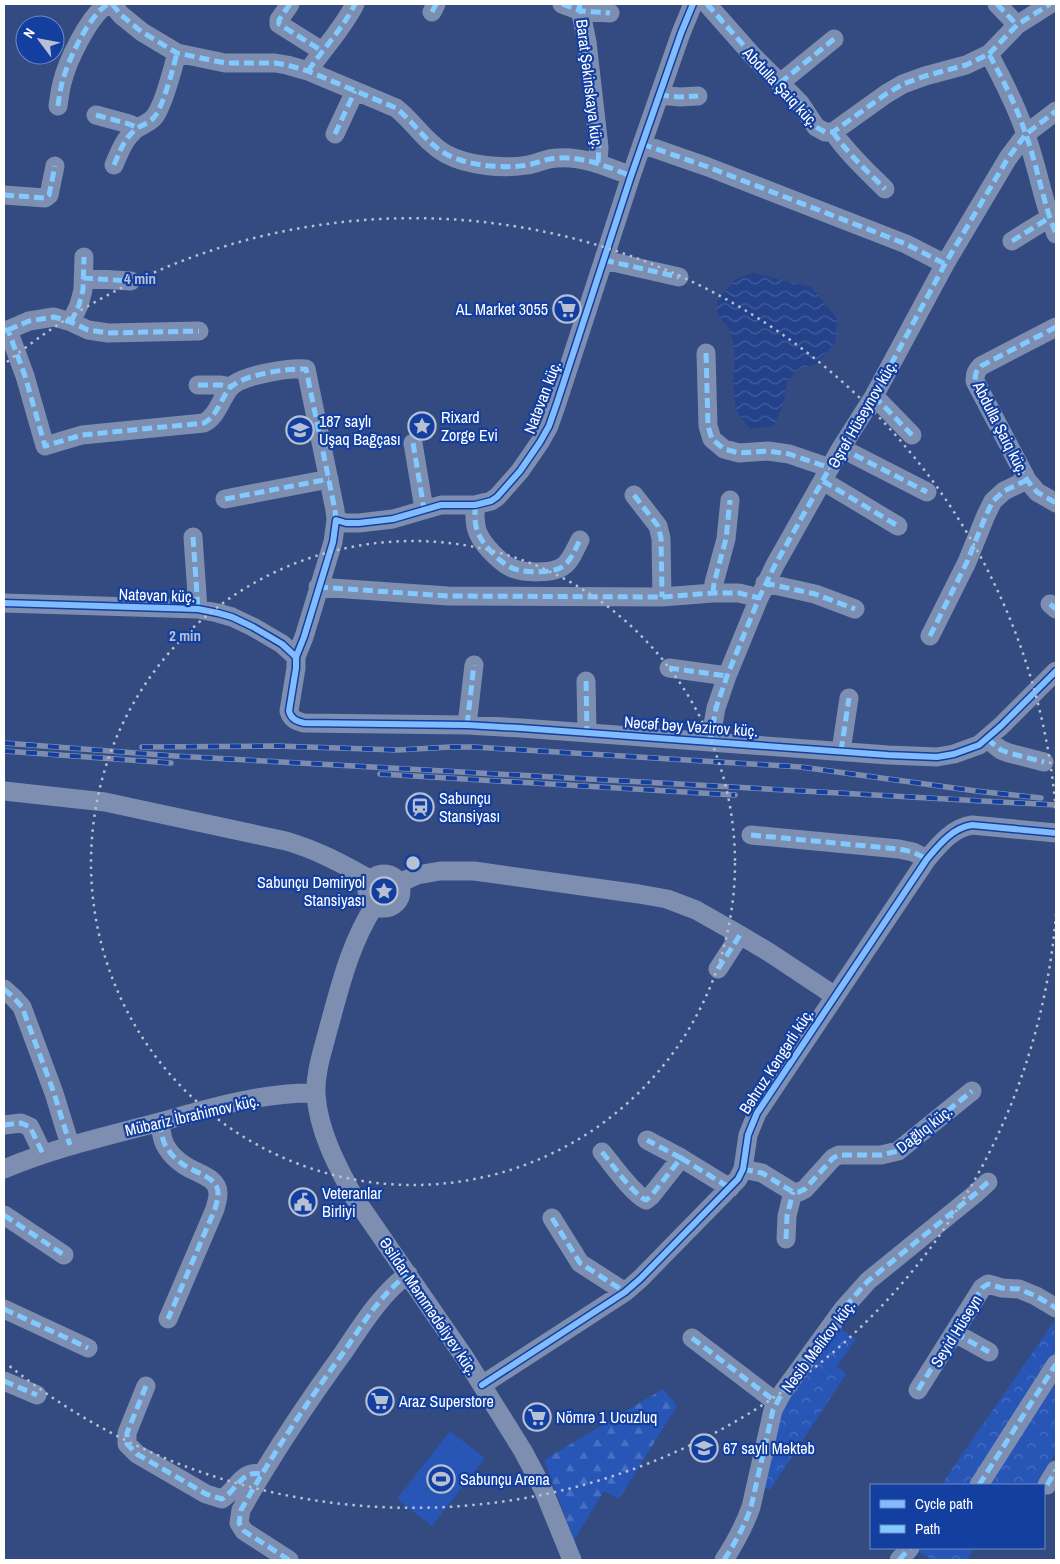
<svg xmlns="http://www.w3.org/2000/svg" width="1060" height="1564" viewBox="0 0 1060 1564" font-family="'Archivo Narrow',sans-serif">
<defs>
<pattern id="grass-tufts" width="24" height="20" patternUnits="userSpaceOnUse" patternTransform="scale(1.25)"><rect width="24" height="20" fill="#2856b6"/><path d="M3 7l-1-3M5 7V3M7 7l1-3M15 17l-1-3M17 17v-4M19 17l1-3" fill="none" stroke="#486fc1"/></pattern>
<pattern id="forest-firs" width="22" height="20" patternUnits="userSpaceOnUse" patternTransform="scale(1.25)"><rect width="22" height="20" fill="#2856b6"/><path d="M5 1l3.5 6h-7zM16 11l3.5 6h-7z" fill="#486fc1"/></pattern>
<pattern id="park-crowns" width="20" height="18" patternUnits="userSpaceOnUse" patternTransform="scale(1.25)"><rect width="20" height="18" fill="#2856b6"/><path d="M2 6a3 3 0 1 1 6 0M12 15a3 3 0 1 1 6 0" fill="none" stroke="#486fc1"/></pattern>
<pattern id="water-waves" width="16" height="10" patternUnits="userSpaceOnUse" patternTransform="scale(1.25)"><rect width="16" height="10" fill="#23428a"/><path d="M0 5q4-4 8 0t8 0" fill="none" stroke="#445e9c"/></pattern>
</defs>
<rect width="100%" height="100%" fill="#334b80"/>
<path fill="url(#grass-tufts)" d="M374 891a10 10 0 1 1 20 0a10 10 0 1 1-20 0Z"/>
<path fill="url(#forest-firs)" d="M663,1389L677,1406L619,1499L604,1491L574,1540L544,1460Z"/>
<path fill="url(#park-crowns)" d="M1056,1319V1453L1036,1485H941Z
M838,1328L856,1339L837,1366L846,1374L770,1490L764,1487L780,1406Z
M913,1548H974L967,1560H932Z"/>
<path fill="#2856b6" d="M450,1431L485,1458L432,1526L397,1499Z"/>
<path fill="url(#water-waves)" d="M752,273L811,287L837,318L835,344L816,364L797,370L787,382L783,405L774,426L750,429L736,410L733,383L735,350L730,330L717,313V302L734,280Z"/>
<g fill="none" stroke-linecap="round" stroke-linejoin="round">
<path stroke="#7e8eb0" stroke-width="19" d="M112,4L121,15L142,32L177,53L225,63H275L287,65L308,71L396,108C414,122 426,143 446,154C468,166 504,169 528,165C538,163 547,158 558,158C583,156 608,167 631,176
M290,4L279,20V24L322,51
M562,4L581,11L610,13
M579,4L587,42L599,147L598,164
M707,4L753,56L800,103L816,127L825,132H833L886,94L903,84L925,76L966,65L989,54C1003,80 1017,107 1026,135C1038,168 1043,203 1056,234
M997,4L1017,25
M432,12L436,4
M989,54L1017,25L1050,4
M308,71C324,48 343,28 355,4
M780,83L834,39
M659,95L680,97L698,96
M58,106C59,99 60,91 62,83C67,62 89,15 108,4
M96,115L129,124L138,128
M833,132C848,154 867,171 885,189
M335,134L355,91
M642,144L708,167L906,244L945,264
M114,165C120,151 124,139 136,129C143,124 150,123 155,116C164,104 173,68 177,53
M4,195L45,198L49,195L55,166
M1012,241L1049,218
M604,260L679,277
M83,278L131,281
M71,322L79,305L83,290L84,257
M1056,327L981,366C976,371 975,374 975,381L1027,480L1037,492L1056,503
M4,330H8L25,376L45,446L82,435L204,423C217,416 220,401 229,389C239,375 288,368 306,369L335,510L336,520
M8,330L29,321L54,317L71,322L88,330L108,333L199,331
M706,353L708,426L712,439L724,449L739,453L768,451L789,454L830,468
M198,385H221L230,387
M874,396L912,435
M413,443L424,509
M841,448L927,492
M823,481L898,526
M634,495L658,526L661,538L662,597
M225,499L329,479
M475,505C475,515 474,526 479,535C484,546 503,566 515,569C525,573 551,573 560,568C570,564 575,549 580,540
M193,537L198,609
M765,583L815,594L855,609
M318,587L448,596L662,597L713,593H739L759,598
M713,593L714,583L726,539L730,500
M4,603L198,609L218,613L232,617L253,627L282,644L296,657V668L289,711C291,719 296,721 304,723L467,725L521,728L888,755L937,757L954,754L979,745L1001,726L1056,671
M1050,604L1056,609
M930,636L967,562L986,515L993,501L1004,491L1027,480
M296,657L304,637L333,542L336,520L346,523H359L393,519L441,505H475L491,501L497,497L520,471L540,442L549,426L557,403L631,176L681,33L693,4
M669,668L727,676
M586,681L587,732
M467,725L474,665
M987,739L1001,750L1009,753L1044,762
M710,741L716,708L727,676L759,598L775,565L841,448L874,396L945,264L1008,158L1026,134L1056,111
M841,751L849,698
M4,791L105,802L286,841C317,850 343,864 371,880
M751,835L899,849L913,852L927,859
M367 891a17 17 0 1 1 34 0a17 17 0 1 1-34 0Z
M399,883L417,875L440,871H474L639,894L667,899L696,910L740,935L767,951L835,996
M375,905C350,943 340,987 328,1030C323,1050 315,1072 316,1094C318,1130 337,1166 354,1197L465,1358L523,1451L543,1489L572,1560
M718,969L740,935
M4,989L14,998L22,1007L54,1093L70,1145
M160,1122C161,1131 162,1141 167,1148C171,1155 178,1161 184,1165C195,1173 219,1177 218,1194C218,1199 216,1205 215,1209L168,1319
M4,1125L21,1123L30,1127L43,1154
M602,1152C612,1164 632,1193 646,1200L651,1196L681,1158L647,1140
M681,1158L730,1188
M4,1169C54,1148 107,1136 160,1122C210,1108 263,1092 316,1093
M743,1169L762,1173L793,1192H799L805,1189L833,1158L839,1155H881L898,1151L972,1091
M4,1215L64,1255
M552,1218L580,1263L625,1292
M786,1239L787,1216L793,1192
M4,1309L88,1348
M955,1333L989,1352
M692,1338L776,1402
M4,1381L37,1395
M482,1385L625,1292L640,1279L738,1179L743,1169L748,1135L757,1113L927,859C939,845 952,828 972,825L1056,833
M146,1386L127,1433V1444L137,1454L206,1494L222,1499C238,1489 241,1470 262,1474
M918,1390L982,1288L988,1284L1002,1288L1019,1289L1036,1296L1056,1308
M979,1485L1056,1364
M1047,1485L1056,1470
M289,1560L244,1531L239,1523L241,1510C272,1455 306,1404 343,1353C362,1325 380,1295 408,1274
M724,1560C735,1543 744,1527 751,1507L773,1410L782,1393L843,1309L868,1281L975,1194L988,1182
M899,1560L910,1548"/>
<g stroke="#7e8daf" stroke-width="5.5">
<path id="rail" d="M4,743L175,756L1056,805
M142,747L277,746L398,750L450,747H474L801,767L976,791L1041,798
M4,751L171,763
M380,774L735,795"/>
</g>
<use href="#rail" stroke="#133fa0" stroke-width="4" stroke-dasharray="11" stroke-linecap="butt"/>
<path stroke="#80caff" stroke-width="5" stroke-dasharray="10 5" stroke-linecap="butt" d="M112,4L121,15L142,32L177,53L225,63H275L287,65L308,71L396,108C414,122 426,143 446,154C468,166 504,169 528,165C538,163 547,158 558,158C583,156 608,167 631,176
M290,4L279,20V24L322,51
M562,4L581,11L610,13
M579,4L587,42L599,147L598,164
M707,4L753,56L800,103L816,127L825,132H833L886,94L903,84L925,76L966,65L989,54C1003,80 1017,107 1026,135C1038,168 1043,203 1056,234
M997,4L1017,25
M432,12L436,4
M989,54L1017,25L1050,4
M308,71C324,48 343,28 355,4
M780,83L834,39
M659,95L680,97L698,96
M58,106C59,99 60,91 62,83C67,62 89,15 108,4
M96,115L129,124L138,128
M833,132C848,154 867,171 885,189
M335,134L355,91
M642,144L708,167L906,244L945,264
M114,165C120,151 124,139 136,129C143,124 150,123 155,116C164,104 173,68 177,53
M4,195L45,198L49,195L55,166
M1012,241L1049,218
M604,260L679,277
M83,278L131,281
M71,322L79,305L83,290L84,257
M1056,327L981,366C976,371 975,374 975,381L1027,480L1037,492L1056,503
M4,330H8L25,376L45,446L82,435L204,423C217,416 220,401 229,389C239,375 288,368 306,369L335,510L336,520
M8,330L29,321L54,317L71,322L88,330L108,333L199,331
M706,353L708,426L712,439L724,449L739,453L768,451L789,454L830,468
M198,385H221L230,387
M874,396L912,435
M413,443L424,509
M841,448L927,492
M823,481L898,526
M634,495L658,526L661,538L662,597
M225,499L329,479
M475,505C475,515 474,526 479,535C484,546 503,566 515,569C525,573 551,573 560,568C570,564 575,549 580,540
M193,537L198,609
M765,583L815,594L855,609
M318,587L448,596L662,597L713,593H739L759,598
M713,593L714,583L726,539L730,500
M1050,604L1056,609
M930,636L967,562L986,515L993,501L1004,491L1027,480
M669,668L727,676
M586,681L587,732
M467,725L474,665
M987,739L1001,750L1009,753L1044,762
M710,741L716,708L727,676L759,598L775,565L841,448L874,396L945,264L1008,158L1026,134L1056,111
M841,751L849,698
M751,835L899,849L913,852L927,859
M718,969L740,935
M4,989L14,998L22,1007L54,1093L70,1145
M160,1122C161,1131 162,1141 167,1148C171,1155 178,1161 184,1165C195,1173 219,1177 218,1194C218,1199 216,1205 215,1209L168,1319
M4,1125L21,1123L30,1127L43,1154
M602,1152C612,1164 632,1193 646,1200L651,1196L681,1158L647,1140
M681,1158L730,1188
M743,1169L762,1173L793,1192H799L805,1189L833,1158L839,1155H881L898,1151L972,1091
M4,1215L64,1255
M552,1218L580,1263L625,1292
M786,1239L787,1216L793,1192
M4,1309L88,1348
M955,1333L989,1352
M692,1338L776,1402
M4,1381L37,1395
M146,1386L127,1433V1444L137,1454L206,1494L222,1499C238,1489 241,1470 262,1474
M918,1390L982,1288L988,1284L1002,1288L1019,1289L1036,1296L1056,1308
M979,1485L1056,1364
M1047,1485L1056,1470
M289,1560L244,1531L239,1523L241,1510C272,1455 306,1404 343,1353C362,1325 380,1295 408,1274
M724,1560C735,1543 744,1527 751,1507L773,1410L782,1393L843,1309L868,1281L975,1194L988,1182
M899,1560L910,1548"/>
<g stroke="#133fa0" stroke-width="9">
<path id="cycleway" d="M4,603L198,609L218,613L232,617L253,627L282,644L296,657V668L289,711C291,719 296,721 304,723L467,725L521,728L888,755L937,757L954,754L979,745L1001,726L1056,671
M296,657L304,637L333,542L336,520L346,523H359L393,519L441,505H475L491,501L497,497L520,471L540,442L549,426L557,403L631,176L681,33L693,4
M482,1385L625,1292L640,1279L738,1179L743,1169L748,1135L757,1113L927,859C939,845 952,828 972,825L1056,833"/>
</g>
<use href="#cycleway" stroke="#80bcff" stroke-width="6"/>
</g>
<g fill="none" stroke="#b8c0d3" stroke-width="2.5" stroke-dasharray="2.5 5">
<circle cx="413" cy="863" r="322"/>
<path d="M1056 914A645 645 0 0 1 7 1364M7 362A645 645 0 0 1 1056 812"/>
</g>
<defs>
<g id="supermarket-ring" transform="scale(1.4375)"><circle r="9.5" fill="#133fa0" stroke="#b8c0d3" stroke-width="1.5"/><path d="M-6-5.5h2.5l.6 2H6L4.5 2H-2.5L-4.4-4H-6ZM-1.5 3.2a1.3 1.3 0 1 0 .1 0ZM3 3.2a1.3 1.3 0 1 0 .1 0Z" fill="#b8c0d3"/></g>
<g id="sight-ring" transform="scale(1.4375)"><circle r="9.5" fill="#133fa0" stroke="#b8c0d3" stroke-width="1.5"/><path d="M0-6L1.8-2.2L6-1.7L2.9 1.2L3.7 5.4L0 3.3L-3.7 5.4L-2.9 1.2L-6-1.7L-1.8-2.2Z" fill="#b8c0d3"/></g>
<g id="school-ring" transform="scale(1.4375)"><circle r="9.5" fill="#133fa0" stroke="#b8c0d3" stroke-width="1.5"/><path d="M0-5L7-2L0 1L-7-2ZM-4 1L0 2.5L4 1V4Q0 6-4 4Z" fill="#b8c0d3"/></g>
<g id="station-ring" transform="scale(1.4375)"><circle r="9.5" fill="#133fa0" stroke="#b8c0d3" stroke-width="1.5"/><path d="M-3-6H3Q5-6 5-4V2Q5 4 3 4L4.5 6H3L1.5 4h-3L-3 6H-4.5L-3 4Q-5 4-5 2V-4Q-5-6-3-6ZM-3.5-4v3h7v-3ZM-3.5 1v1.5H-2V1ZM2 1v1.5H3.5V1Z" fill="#b8c0d3"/></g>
<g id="civic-ring" transform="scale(1.4375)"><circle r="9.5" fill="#133fa0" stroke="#b8c0d3" stroke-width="1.5"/><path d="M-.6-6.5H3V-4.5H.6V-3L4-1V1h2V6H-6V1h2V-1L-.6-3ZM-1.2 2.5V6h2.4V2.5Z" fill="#b8c0d3"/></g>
<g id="stadium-ring" transform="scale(1.4375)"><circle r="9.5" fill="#133fa0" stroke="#b8c0d3" stroke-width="1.5"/><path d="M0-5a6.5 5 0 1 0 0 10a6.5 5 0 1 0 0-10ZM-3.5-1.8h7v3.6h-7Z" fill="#b8c0d3"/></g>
</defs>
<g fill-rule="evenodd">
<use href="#supermarket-ring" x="567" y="309"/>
<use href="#sight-ring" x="422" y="426"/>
<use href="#school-ring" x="300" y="430"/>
<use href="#station-ring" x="420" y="807"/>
<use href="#sight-ring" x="384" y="891"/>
<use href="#civic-ring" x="303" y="1202"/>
<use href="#supermarket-ring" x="380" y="1401"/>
<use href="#supermarket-ring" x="537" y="1417"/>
<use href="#school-ring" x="704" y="1448"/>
<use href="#stadium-ring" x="441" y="1479"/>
</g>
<g text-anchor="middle" stroke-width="4.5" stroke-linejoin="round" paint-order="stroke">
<g font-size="16" fill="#fff" stroke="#133fa0">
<text transform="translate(590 84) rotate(83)" y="6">Barat Şəkinskaya küç.</text>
<text transform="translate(781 87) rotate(47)" y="6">Abdulla Şaiq küç.</text>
<text transform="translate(542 397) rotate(-69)" y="6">Natəvan küç.</text>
<text transform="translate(862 414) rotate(-60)" y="6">Əşrəf Hüseynov küç.</text>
<text transform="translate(1001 428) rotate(63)" y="6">Abdulla Şaiq küç.</text>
<text transform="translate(157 595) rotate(2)" y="6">Natəvan küç.</text>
<text transform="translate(691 726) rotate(4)" y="6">Nəcəf bəy Vəzirov küç.</text>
<text transform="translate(776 1061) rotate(-57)" y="6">Bəhruz Kəngərli küç.</text>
<text transform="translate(192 1115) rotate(-13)" y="6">Mübariz İbrahimov küç.</text>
<text transform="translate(924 1129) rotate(-38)" y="6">Dağlıq küç.</text>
<text transform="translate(429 1306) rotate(56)" y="6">Əsildar Məmmədəliyev küç.</text>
<text transform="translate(956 1331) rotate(-58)" y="6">Seyid Hüseyn</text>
<text transform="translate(818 1346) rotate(-53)" y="6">Nəsib Məlikov küç.</text>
</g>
<g font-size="16" fill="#fff" stroke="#133fa0" text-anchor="start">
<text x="548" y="315" text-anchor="end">AL Market 3055</text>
<text x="441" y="423">Rixard<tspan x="441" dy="18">Zorge Evi</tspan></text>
<text x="319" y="427">187 saylı<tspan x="319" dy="18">Uşaq Bağçası</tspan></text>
<text x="439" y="804">Sabunçu<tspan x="439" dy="18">Stansiyası</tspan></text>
<text x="365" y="888" text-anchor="end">Sabunçu Dəmiryol<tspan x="365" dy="18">Stansiyası</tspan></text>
<text x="322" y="1199">Veteranlar<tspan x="322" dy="18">Birliyi</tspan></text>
<text x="399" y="1407">Araz Superstore</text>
<text x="556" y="1423">Nömrə 1 Ucuzluq</text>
<text x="723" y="1454">67 saylı Məktəb</text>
<text x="460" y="1485">Sabunçu Arena</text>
</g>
</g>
<circle cx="413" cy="863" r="8" fill="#b8c0d3" stroke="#133fa0" stroke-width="2.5"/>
<g font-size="15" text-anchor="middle" font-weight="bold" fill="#b8c0d3" stroke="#133fa0" stroke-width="4.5" stroke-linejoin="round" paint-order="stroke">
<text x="140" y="284">4 min</text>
<text x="185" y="641">2 min</text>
</g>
<rect width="1060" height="1564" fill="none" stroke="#ffffff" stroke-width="10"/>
<rect x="870" y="1484" width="175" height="65" fill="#133fa0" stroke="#718cc6"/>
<rect x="880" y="1500" width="25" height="8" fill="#80bcff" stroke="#718cc6"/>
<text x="915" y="1509" font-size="15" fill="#ffffff">Cycle path</text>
<rect x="880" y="1525" width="25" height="8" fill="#80caff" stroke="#718cc6"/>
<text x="915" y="1534" font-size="15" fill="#ffffff">Path</text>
<g transform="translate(40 40) rotate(302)"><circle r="24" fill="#133fa0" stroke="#718cc6"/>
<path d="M0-4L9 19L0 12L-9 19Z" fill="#b8c0d3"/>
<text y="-8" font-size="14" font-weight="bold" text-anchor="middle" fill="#ffffff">N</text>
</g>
</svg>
